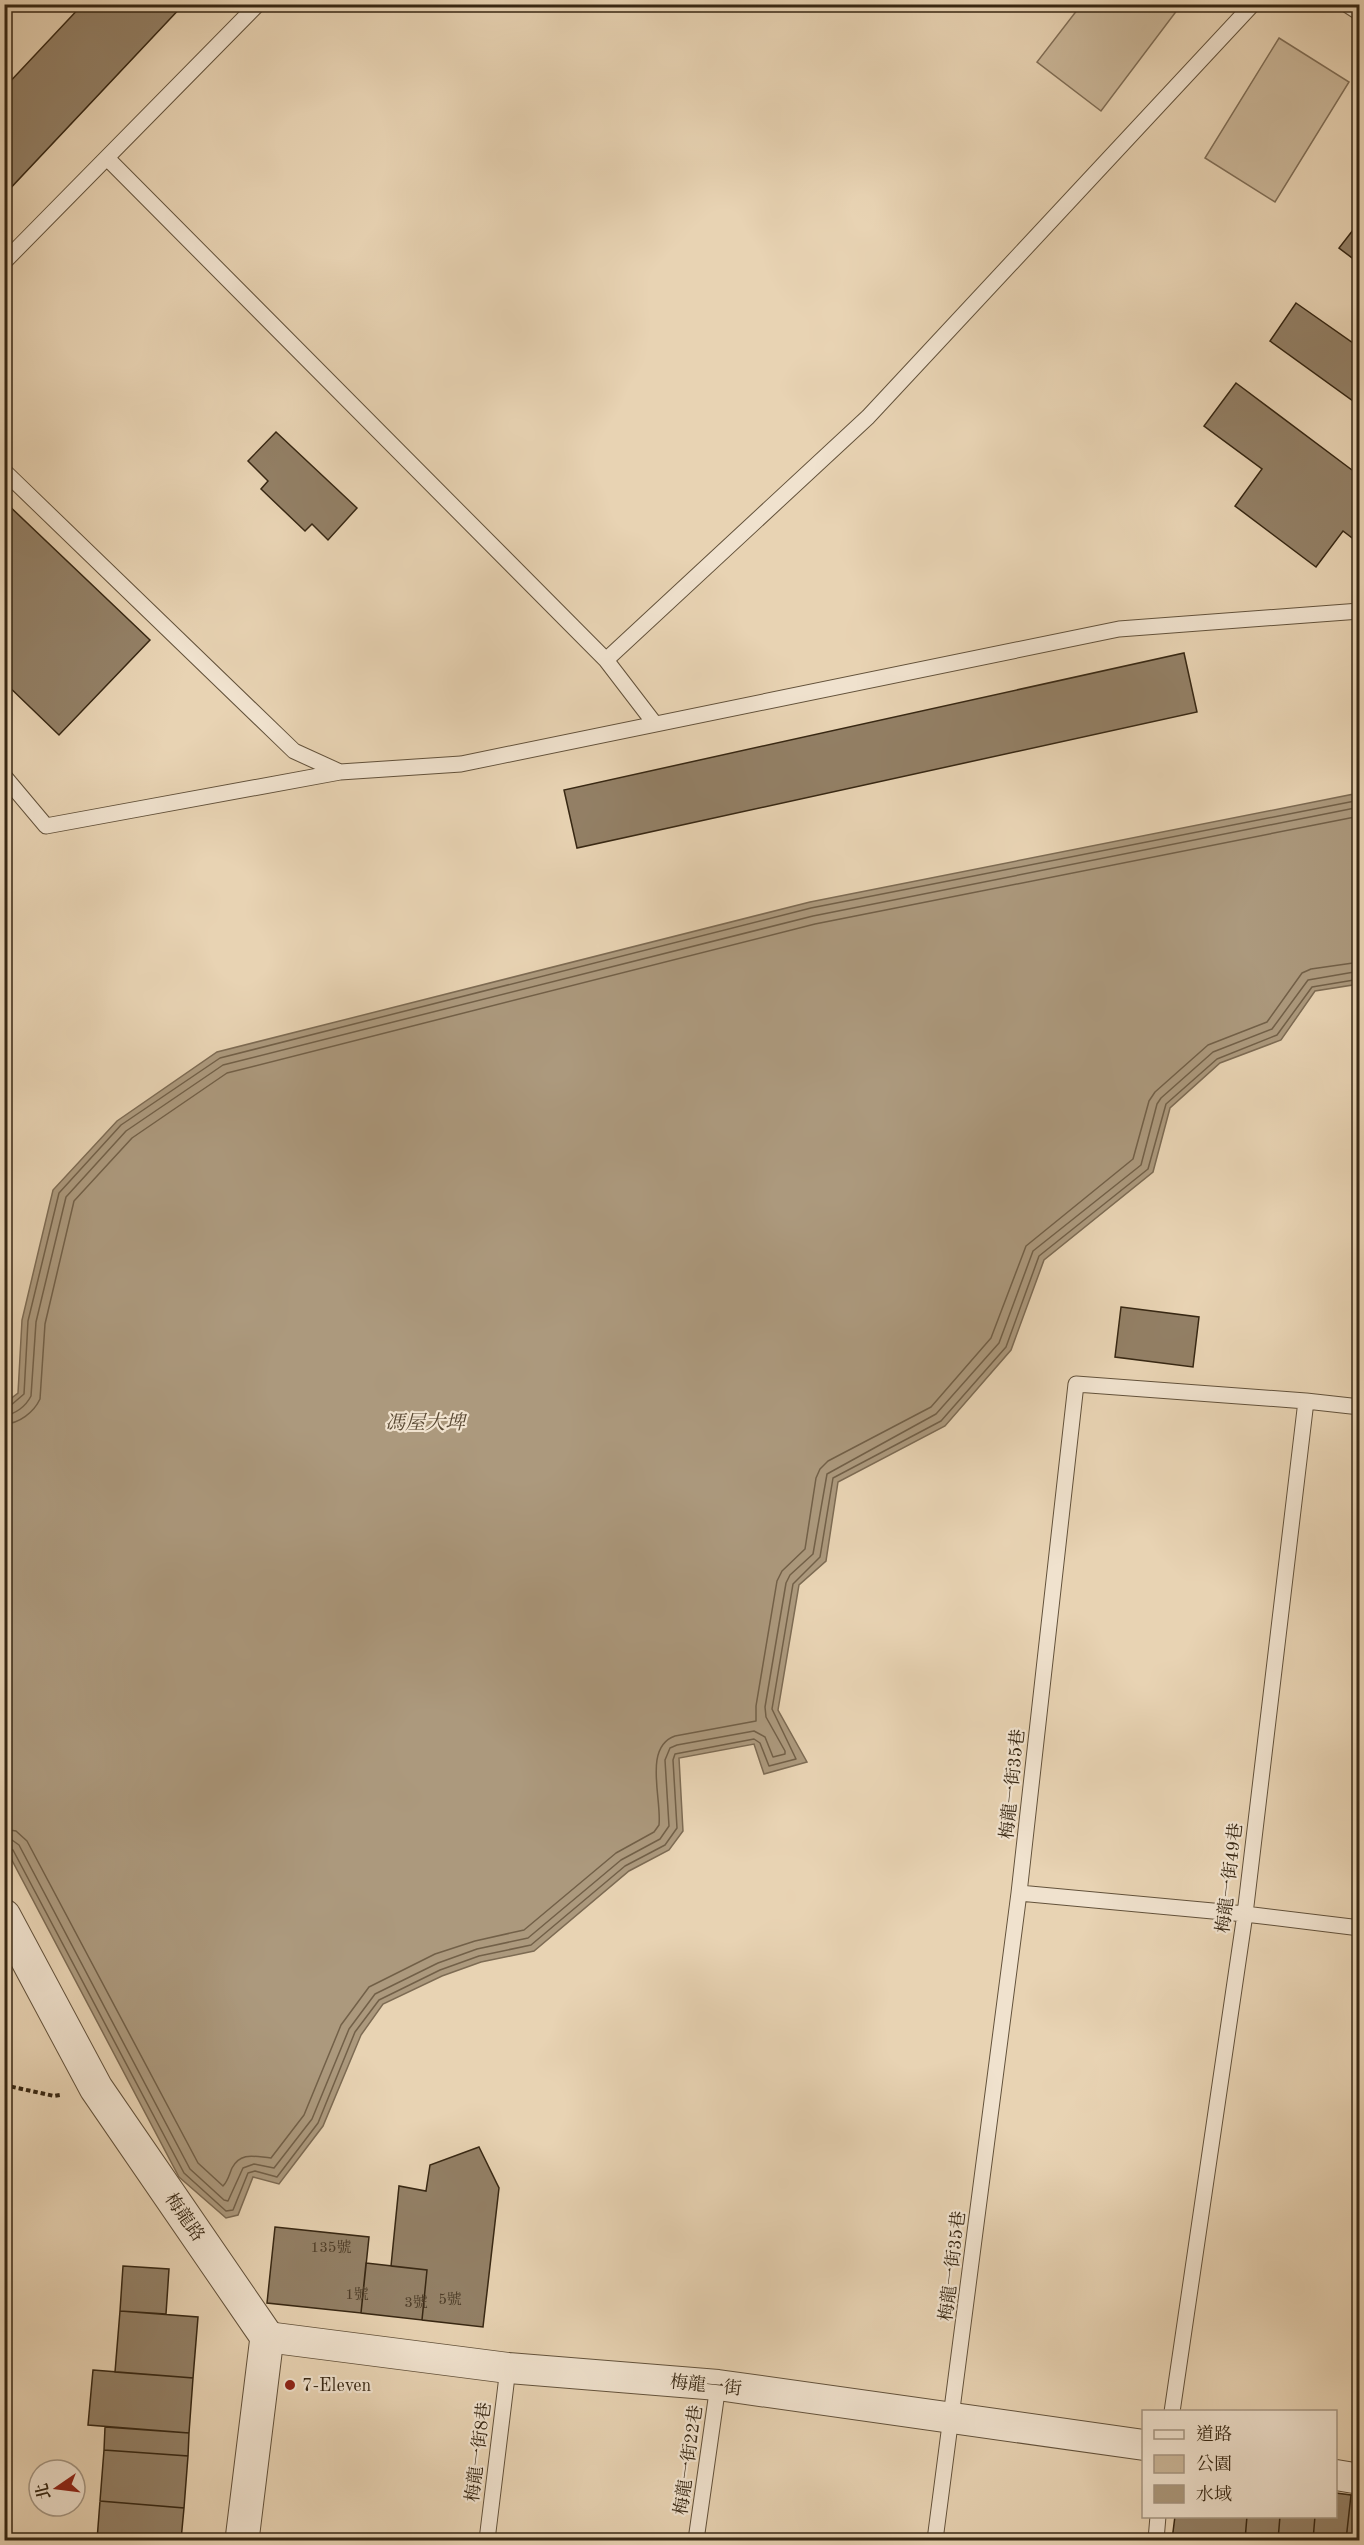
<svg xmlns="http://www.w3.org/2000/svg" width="1364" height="2545" viewBox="0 0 1364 2545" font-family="'Old Standard TT','Noto Serif TC',serif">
<rect width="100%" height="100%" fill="#e8d3b3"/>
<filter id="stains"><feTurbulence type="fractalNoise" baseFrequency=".00333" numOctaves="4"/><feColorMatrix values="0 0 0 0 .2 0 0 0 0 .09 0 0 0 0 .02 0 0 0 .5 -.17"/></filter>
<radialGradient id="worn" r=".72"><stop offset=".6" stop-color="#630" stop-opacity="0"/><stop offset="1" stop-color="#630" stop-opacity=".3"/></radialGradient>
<path fill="#cab698" stroke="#806e56" stroke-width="1.5" d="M1081,5H1181L1101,111L1037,62Z
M1279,38L1349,82L1275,202L1205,158Z"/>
<path fill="#ac997d" stroke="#7d6b53" stroke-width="1.5" d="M1359,793V984L1315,991L1281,1040L1220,1063L1170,1108L1153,1172L1044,1260L1011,1350L945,1426L838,1482L826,1561L799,1585L778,1710L807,1762L764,1774L754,1744L679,1758L683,1831L669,1850L629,1871L534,1951L481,1962L442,1976L383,2004L361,2035L323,2126L279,2184L253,2177L238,2215L226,2218L179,2177L5,1847V1403L18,1393L22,1320L53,1190L117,1121L217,1052L810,902Z"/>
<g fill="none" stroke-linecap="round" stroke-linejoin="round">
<path stroke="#726048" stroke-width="1.5" d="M4,1408L10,1406L24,1394L28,1321L59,1193L121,1125L220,1058L811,908L1360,800
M4,1415C15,1415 26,1406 31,1396L36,1322L66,1197L126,1131L223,1065L813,916L1360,807
M4,1424C19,1424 34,1412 40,1399L45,1324L74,1201L132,1138L227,1073L815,924L1360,816
M4,1829L16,1831L27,1841L198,2163L223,2186C228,2181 229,2175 232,2168C241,2151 256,2157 271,2158L304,2115L341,2025L369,1987L435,1954L475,1941L524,1930L616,1853L654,1832L659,1825C662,1799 643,1747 675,1736L756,1721V1706L777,1581L782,1571L805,1549L816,1478L820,1469L828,1461L931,1407L991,1338L1026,1246L1133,1159L1149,1101L1155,1092L1208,1045L1267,1022L1302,973L1311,969L1360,962
M4,1838L12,1840L19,1845L190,2169L224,2200L228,2201L243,2168L254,2164L274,2168L312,2119L349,2029L375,1994L438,1963L477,1949L528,1938L621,1860L660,1839L669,1826L665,1760L670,1748L677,1745L754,1731L765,1737L773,1757L785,1754V1751L766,1717L765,1707L786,1583L790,1575L813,1554L827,1474L936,1414L999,1343L1033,1251L1141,1165L1157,1104L1161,1098L1213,1052L1272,1029L1308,980L1360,971
M4,1846L13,1850L184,2173L226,2211L233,2210L248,2173L255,2171L277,2177L318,2123L355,2032L379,2000L440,1970L479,1956L531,1945L625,1866L665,1845L677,1828L673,1760L675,1754L754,1739L760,1743L769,1766L796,1759L772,1709L793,1584L820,1557L833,1478L941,1421L1006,1347L1039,1256L1148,1169L1166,1104L1217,1059L1277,1035L1312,987L1360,979"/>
</g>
<path fill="#938066" stroke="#372713" stroke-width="1.5" d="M83,4H184L4,195V88Z
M1360,221V264L1339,248Z
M1296,303L1360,348V406L1270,341Z
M1236,383L1360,476V544L1343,531L1316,567L1235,506L1262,469L1204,426Z
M276,432L357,508L328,540L312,524L305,531L261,489L268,481L248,461Z
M4,501L150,640L59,735L4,682Z
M1184,653L1197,712L577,848L564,790Z
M1121,1307L1199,1317L1193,1367L1115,1357Z
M479,2147L499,2188L483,2327L422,2320L427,2270L391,2266L399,2186L426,2191L430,2165Z
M275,2227L369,2237L361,2313L267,2303Z
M366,2263L427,2270L422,2320L361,2313Z
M123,2266L169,2269L166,2314L120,2311Z
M120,2311L198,2317L193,2378L115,2372Z
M93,2370L193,2378L189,2433L88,2425Z
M105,2427L189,2433L188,2456L104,2450Z
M104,2450L188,2456L184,2508L100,2501Z
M1336,2493L1351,2495L1346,2540H1313L1315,2516H1336Z
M1351,2495L1360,2496V2540H1346Z
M100,2501L184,2508L181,2540H97Z
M1175,2516H1247L1245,2540H1172Z
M1247,2516H1280L1278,2540H1245Z
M1280,2516H1315L1313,2540H1278Z"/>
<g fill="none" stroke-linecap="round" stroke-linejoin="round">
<g stroke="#63523b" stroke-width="17">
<path id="service" d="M1346,4L1360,13
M107,158L606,660L655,724
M4,262L258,4
M4,471L294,751L340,772L461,764L1119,629L1360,611
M606,660L868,417L1253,4
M4,776L46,826L340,772
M1019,1893L1245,1914L1360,1928
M1172,2412L1245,1914L1306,1401L1360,1407
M487,2540L508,2368
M696,2540L718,2385
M935,2540L1019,1893L1076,1384L1306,1401
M1156,2540L1158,2516"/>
</g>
<g stroke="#63523b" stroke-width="32">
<path id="minor" d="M267,2337L508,2368L718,2385L1144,2445
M1336,2475L1360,2479"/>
</g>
<g stroke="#63523b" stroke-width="35">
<path id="tertiary" d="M4,1916L96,2088L267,2337L242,2540"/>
</g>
<path stroke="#372713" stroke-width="4" stroke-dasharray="4.5 3" stroke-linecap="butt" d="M4,2085L54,2096L60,2095"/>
<use href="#service" stroke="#f0e2ce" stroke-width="15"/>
<use href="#minor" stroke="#f0e2ce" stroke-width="30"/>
<use href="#tertiary" stroke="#f0e2ce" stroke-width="33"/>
</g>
<circle fill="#8f2418" stroke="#f0e2ce" stroke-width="2" cx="290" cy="2385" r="6"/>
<g text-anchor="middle" stroke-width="4.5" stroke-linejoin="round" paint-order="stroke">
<g font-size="15" fill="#4e3d28">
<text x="331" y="2252">135號</text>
<text x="357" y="2299">1號</text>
<text x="450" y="2304">5號</text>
<text x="416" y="2307">3號</text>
</g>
<g font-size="18" fill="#372713" stroke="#f0e2ce">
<text transform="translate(1012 1784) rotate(-84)" y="6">梅龍一街35巷</text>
<text transform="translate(1229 1878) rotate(-83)" y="6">梅龍一街49巷</text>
<text transform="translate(185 2217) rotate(55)" y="6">梅龍路</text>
<text transform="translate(952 2266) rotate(-83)" y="6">梅龍一街35巷</text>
<text transform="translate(706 2385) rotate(6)" y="6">梅龍一街</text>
<text transform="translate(478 2452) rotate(-83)" y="6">梅龍一街8巷</text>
<text transform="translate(688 2460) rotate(-82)" y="6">梅龍一街22巷</text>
</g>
<g font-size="18" fill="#372713" stroke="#f0e2ce" text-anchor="start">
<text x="302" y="2391">7-Eleven</text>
</g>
<g font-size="20" font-style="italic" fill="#5a4933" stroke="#f0e2ce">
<text x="425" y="1429">馮屋大埤</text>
</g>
</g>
<rect width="1364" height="2545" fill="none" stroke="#e8d3b3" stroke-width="24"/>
<rect x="6" y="6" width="1352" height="2533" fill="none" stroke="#372713" stroke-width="3"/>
<rect x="12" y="12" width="1340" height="2521" fill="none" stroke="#372713" stroke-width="1.5"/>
<rect x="1142" y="2410" width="195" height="108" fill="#f0e2ce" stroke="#a69783" stroke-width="1.5"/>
<rect x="1154" y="2430" width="30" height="9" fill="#f0e2ce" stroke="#a69783" stroke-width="1.5"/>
<text x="1196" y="2440" font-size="18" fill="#372713">道路</text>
<rect x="1154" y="2455" width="30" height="18" fill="#cab698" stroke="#a69783" stroke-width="1.5"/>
<text x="1196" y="2470" font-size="18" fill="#372713">公園</text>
<rect x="1154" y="2485" width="30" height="18" fill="#ac997d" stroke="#a69783" stroke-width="1.5"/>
<text x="1196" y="2500" font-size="18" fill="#372713">水域</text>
<g transform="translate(57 2488) rotate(256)"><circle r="28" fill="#f0e2ce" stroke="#a69783" stroke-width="1.5"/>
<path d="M0-4.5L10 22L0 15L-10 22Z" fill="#8f2418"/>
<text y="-9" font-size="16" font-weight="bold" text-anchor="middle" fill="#372713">北</text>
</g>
<rect width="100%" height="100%" filter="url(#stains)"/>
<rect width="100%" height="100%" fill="url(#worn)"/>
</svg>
